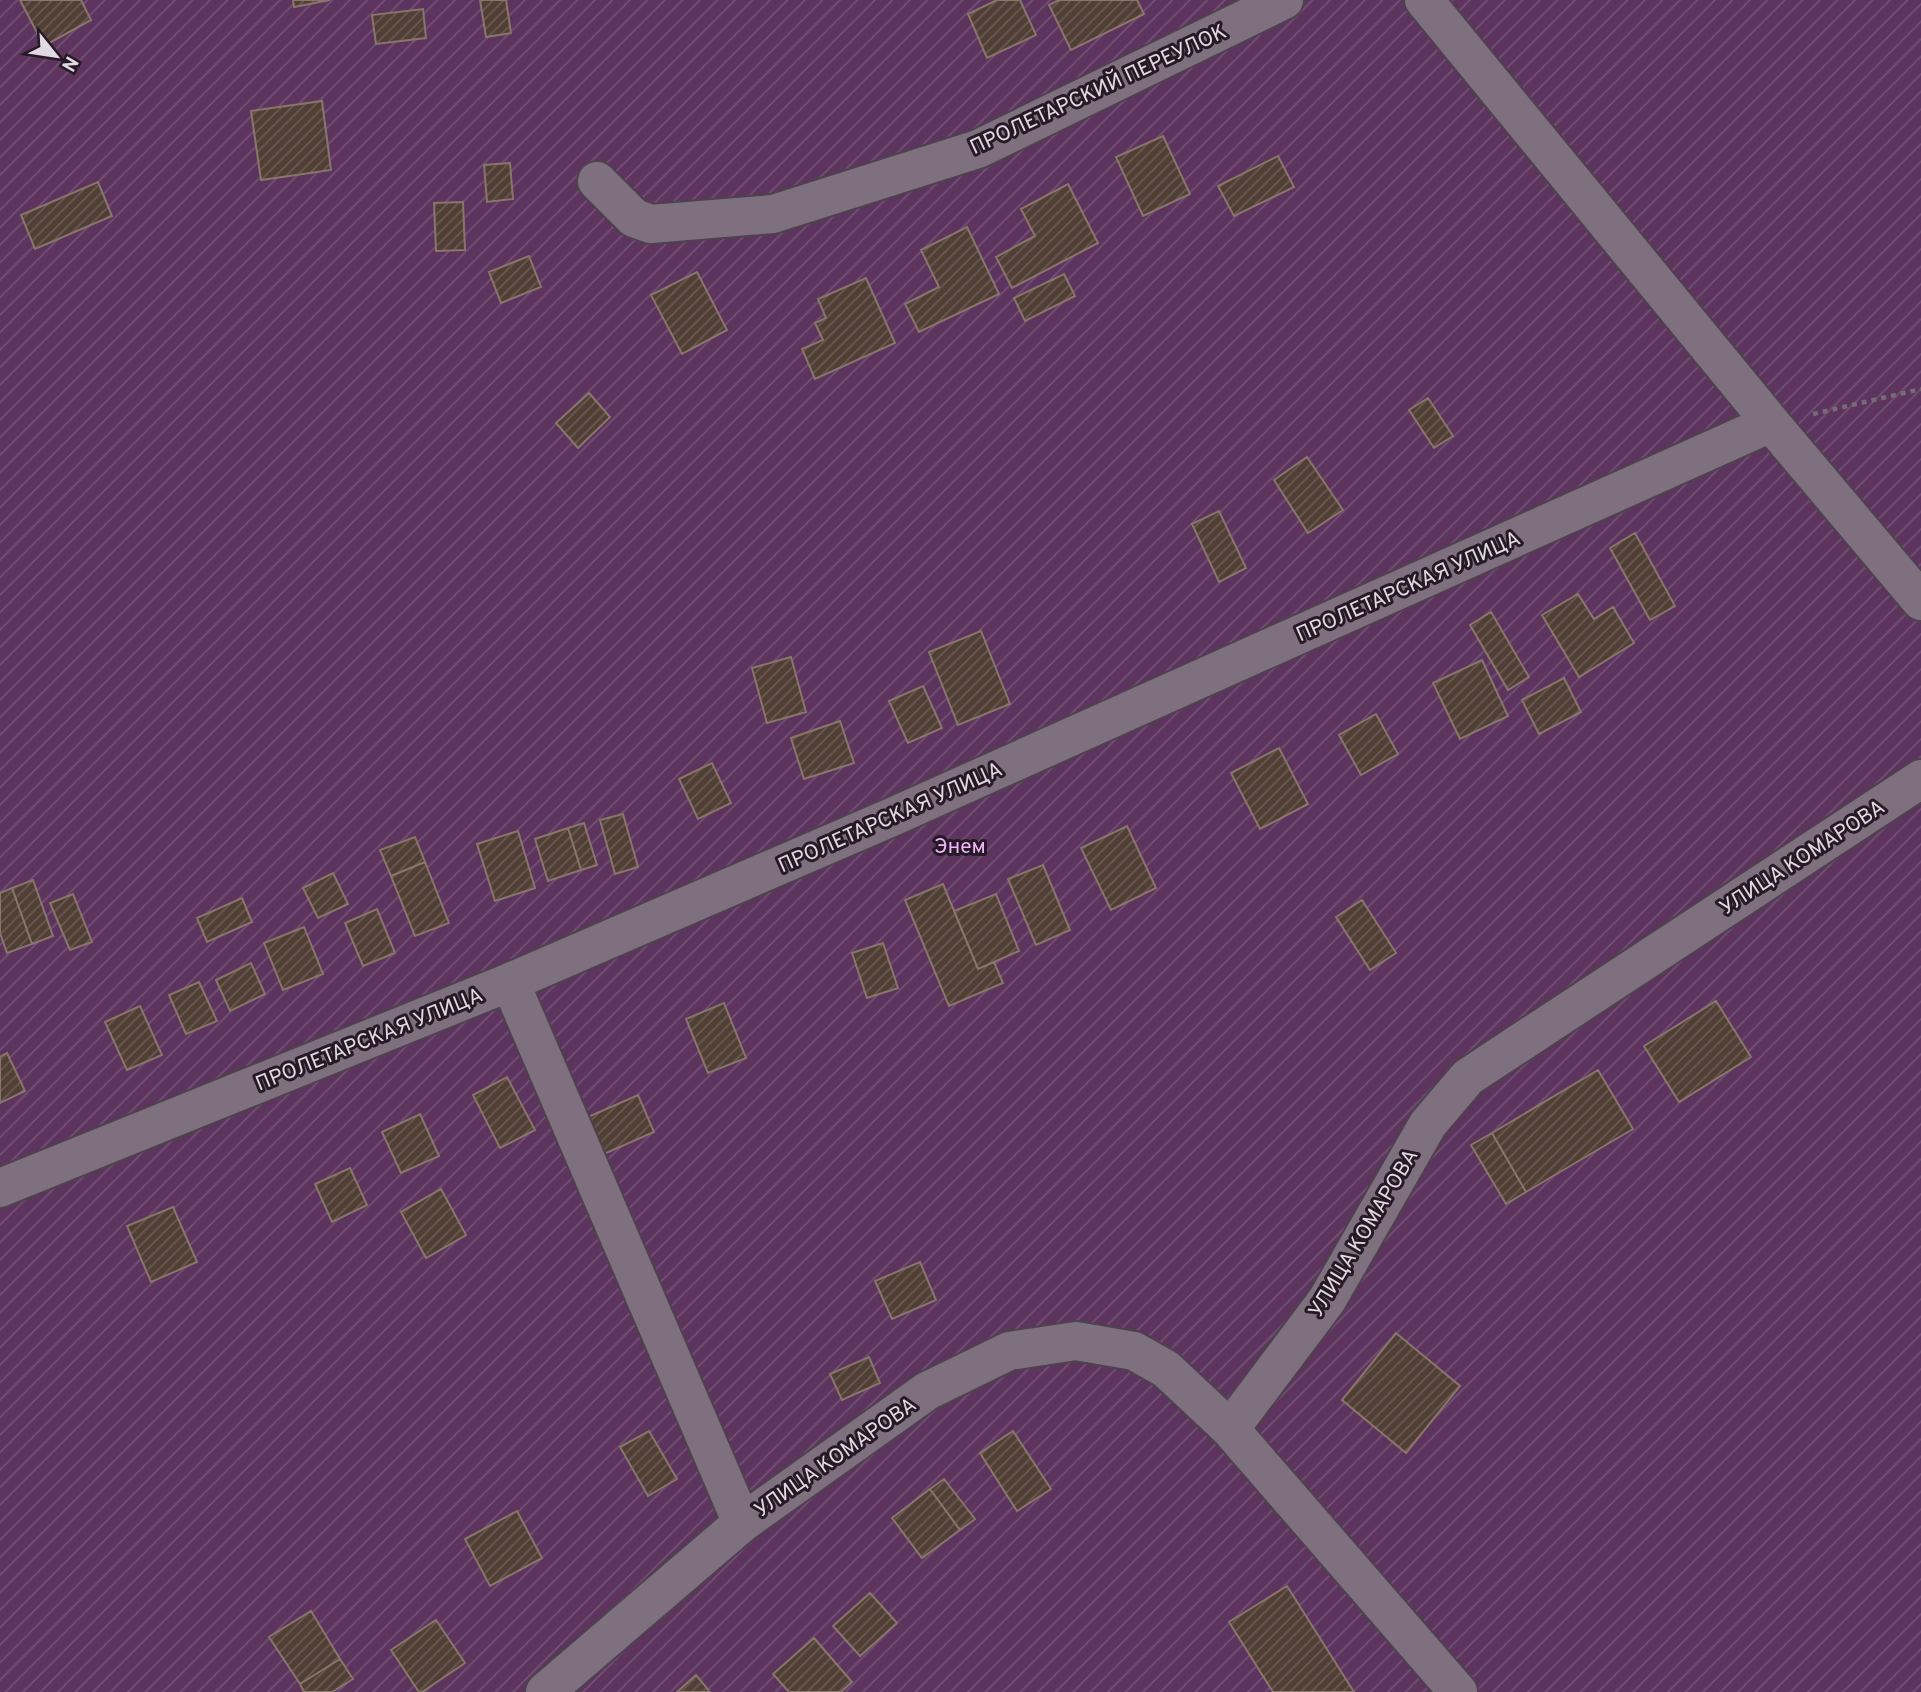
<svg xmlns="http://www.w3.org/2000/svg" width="1921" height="1692" viewBox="0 0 1921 1692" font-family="Overpass,sans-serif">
<defs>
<pattern id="garden-furrows" width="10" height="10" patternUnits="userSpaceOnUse" patternTransform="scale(1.75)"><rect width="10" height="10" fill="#5c345e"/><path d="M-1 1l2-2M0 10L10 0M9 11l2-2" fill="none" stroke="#735175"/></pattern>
<pattern id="building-hatch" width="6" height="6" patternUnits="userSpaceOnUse" patternTransform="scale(1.75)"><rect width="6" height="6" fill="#513f36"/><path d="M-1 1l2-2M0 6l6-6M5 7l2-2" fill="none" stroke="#6a5a53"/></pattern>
</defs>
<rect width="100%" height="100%" fill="#302431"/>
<path fill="url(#garden-furrows)" d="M0,0H1921V1692H0Z"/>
<path fill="url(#building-hatch)" stroke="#89756b" stroke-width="2" d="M20,0H81L91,20L44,46Z
M293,0H330L294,7Z
M480,0H506L511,33L486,37Z
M997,0H1020L1036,35L987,58L968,14Z
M1059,0H1137L1144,14L1071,50L1049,5Z
M423,9L426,38L376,44L372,15Z
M322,101L331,170L261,180L251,111Z
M1163,136L1190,194L1143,216L1116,157Z
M1278,156L1294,187L1234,216L1218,186Z
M510,163L513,199L487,202L484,165Z
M98,182L112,216L35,249L21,215Z
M1068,184L1098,243L1012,288L996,257L1035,236L1021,209Z
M463,202L465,250L436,251L434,203Z
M967,227L999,294L919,332L905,304L939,287L921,250Z
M529,256L541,287L501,303L489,272Z
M697,272L727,330L682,354L651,295Z
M1064,274L1075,296L1025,321L1014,298Z
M866,278L895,343L815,379L802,349L823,340L815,323L826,318L818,299Z
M589,393L610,417L578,448L556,423Z
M1428,398L1453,436L1434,448L1409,410Z
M1307,457L1343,510L1308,533L1274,480Z
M1219,511L1246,568L1219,582L1192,524Z
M1635,533L1675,606L1650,620L1610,548Z
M1578,594L1594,619L1613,607L1634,643L1579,677L1542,615Z
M1491,612L1529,677L1508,690L1470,625Z
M981,631L1010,704L958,725L929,652Z
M791,657L806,712L767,723L752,668Z
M1482,660L1508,716L1460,739L1433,683Z
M1564,678L1581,712L1539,734L1522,700Z
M923,686L942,728L908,743L889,701Z
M1376,714L1398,754L1361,775L1339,735Z
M840,721L854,763L804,779L791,738Z
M1279,748L1308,804L1260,829L1231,773Z
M712,763L731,803L698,819L679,779Z
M623,814L638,867L615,874L600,820Z
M584,823L597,865L581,870L568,828Z
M1127,826L1156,888L1111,910L1081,848Z
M568,828L581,870L548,881L535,839Z
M518,831L535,888L495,901L477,844Z
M415,837L425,862L391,876L380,850Z
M425,862L449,923L415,936L391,876Z
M1043,865L1070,930L1036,945L1008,879Z
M333,873L348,904L318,918L303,888Z
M33,880L53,936L32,944L12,888Z
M943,884L978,969L994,962L1003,983L949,1006L905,900Z
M12,888L32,944L7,953L0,933V893Z
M73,894L92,942L70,950L50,903Z
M996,894L1019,951L978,969L954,911Z
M242,898L252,922L207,942L197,918Z
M1362,900L1396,953L1370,970L1336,917Z
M377,909L395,953L363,966L345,923Z
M304,927L323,974L283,990L264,943Z
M883,943L898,988L867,998L852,953Z
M251,963L265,994L230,1011L216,980Z
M199,982L217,1021L186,1034L169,995Z
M1716,1001L1751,1057L1679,1102L1644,1046Z
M724,1003L746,1058L708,1073L686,1019Z
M140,1006L162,1055L127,1070L105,1022Z
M7,1053L25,1091L0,1103V1057Z
M1598,1070L1633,1129L1526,1192L1492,1133Z
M507,1077L535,1130L500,1148L473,1095Z
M638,1095L654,1132L604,1154L588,1117Z
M420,1114L439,1156L401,1173L382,1132Z
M1492,1133L1526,1192L1506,1204L1471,1145Z
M350,1168L367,1205L332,1222L315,1184Z
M441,1189L466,1235L426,1258L401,1212Z
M173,1207L197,1262L151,1282L127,1226Z
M920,1262L936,1300L892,1319L875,1281Z
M1396,1333L1460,1386L1406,1453L1342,1400Z
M869,1357L880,1383L842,1400L830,1374Z
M649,1431L677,1479L648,1496L620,1447Z
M1013,1431L1051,1489L1017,1511L980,1453Z
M944,1479L975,1519L960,1530L930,1489Z
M930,1489L960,1530L922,1558L892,1518Z
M517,1511L542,1558L490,1586L465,1539Z
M1287,1586L1354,1692H1273L1229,1622Z
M870,1593L897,1623L860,1656L833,1626Z
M311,1611L340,1659L300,1684L269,1637Z
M436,1620L465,1663L422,1692H419L391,1650Z
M814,1638L852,1682L841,1692H789L773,1674Z
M340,1659L353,1679L332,1692H304L300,1684Z
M696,1675L710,1692H677Z"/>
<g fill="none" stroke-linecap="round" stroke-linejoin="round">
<g stroke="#4d424d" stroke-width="42">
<path id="minor" d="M1424,0L1771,423L1921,601
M597,181L634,218L651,224L773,214L978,149L1284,0
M510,982L742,1523
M0,1188L510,982L892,817L1771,423
M1230,1429L1458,1692
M545,1692L742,1523L927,1391L1009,1351L1076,1341L1134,1351L1166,1369L1230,1429L1327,1300L1428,1124L1468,1077L1921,779"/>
</g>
<path stroke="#766c77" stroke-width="4.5" stroke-dasharray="5 5" stroke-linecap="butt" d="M1813,414L1921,389"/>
<use href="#minor" stroke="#7f7080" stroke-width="38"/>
</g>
<g text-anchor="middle" stroke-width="6" stroke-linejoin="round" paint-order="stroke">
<g font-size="21" fill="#e2dae2" stroke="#261a27">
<text transform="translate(1098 89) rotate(-25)" y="7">ПРОЛЕТАРСКИЙ ПЕРЕУЛОК</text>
<text transform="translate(1408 586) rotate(-24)" y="7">ПРОЛЕТАРСКАЯ УЛИЦА</text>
<text transform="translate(890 817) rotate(-24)" y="7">ПРОЛЕТАРСКАЯ УЛИЦА</text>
<text transform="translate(1802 857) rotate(-33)" y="7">УЛИЦА КОМАРОВА</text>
<text transform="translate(369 1039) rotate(-22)" y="7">ПРОЛЕТАРСКАЯ УЛИЦА</text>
<text transform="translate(1363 1233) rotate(-59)" y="7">УЛИЦА КОМАРОВА</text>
<text transform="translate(835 1457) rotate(-35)" y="7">УЛИЦА КОМАРОВА</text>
</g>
<g font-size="21" fill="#f4b5f8" stroke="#261a27">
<text x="960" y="853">Энем</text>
</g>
</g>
<g transform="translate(56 56) rotate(120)" stroke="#261a27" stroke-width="5" paint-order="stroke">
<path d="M0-5L12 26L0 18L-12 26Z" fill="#e2dae2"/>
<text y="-10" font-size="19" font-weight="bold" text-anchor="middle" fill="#e2dae2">N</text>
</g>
</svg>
